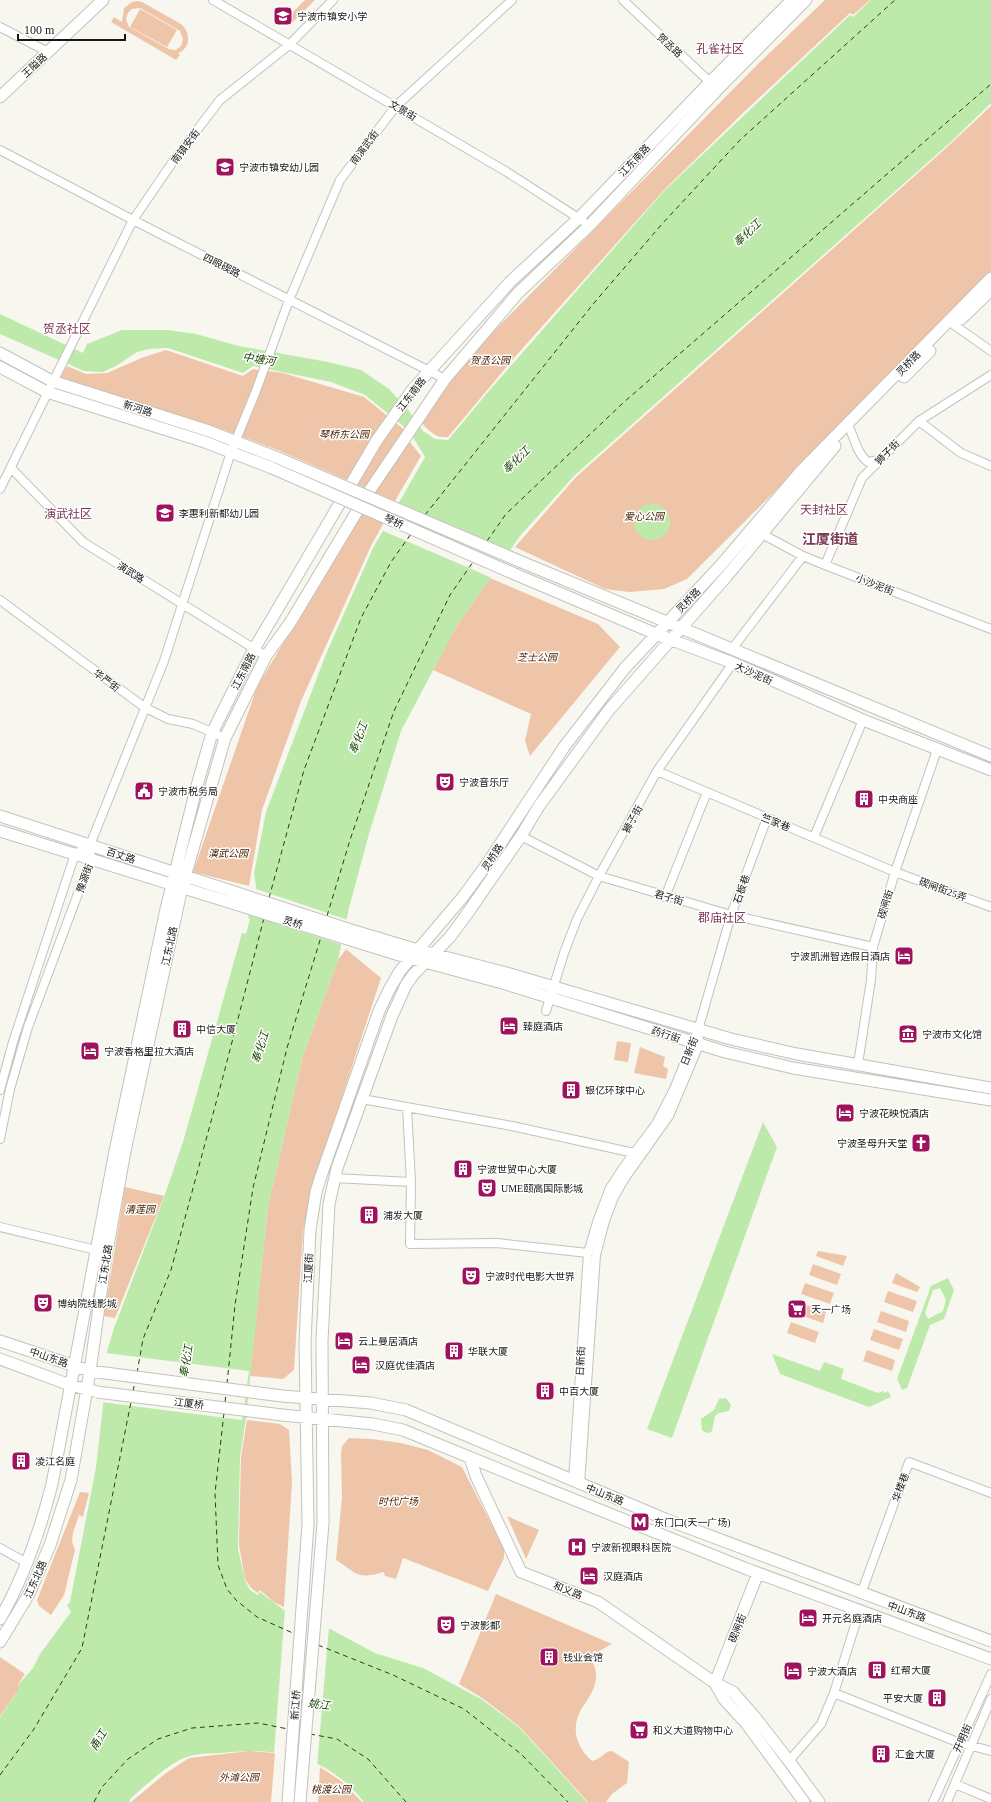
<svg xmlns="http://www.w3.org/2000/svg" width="991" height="1802" viewBox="0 0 991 1802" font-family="'Times New Roman','Noto Sans SC',serif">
<rect width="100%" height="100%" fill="#f8f7ef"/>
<path fill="#efc5a9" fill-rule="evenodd" d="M305,0H315L290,25L285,20Z
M825,0H870L853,15L850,13L744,112L664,190L514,358L448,437C436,439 428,430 421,422L449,382L485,340L759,63Z
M137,1L142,2L181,24C191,32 191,49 178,53L180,55L176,60L111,22L114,17L122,22L124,8L132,2ZM140,8L180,31L183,39L181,46L176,50L169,49L129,27L126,19L128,13L132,9Z
M140,9L177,30L167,47L130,27Z
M991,106V276L687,579L664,589L629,592L605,589L515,547L576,477L945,149Z
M166,350L243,376L253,369L283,373L364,397L412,436L409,441L421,456L395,501L280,451L211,425L59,379L67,366L86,374L107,373L144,357Z
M362,511L384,522L371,546L301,701L262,810L249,886L193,872L257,687Z
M490,578L598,624L620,647L530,756L525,741L531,714L433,670L457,625Z
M346,949L381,978L313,1185L303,1231L294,1370L283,1379L250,1376L268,1206L302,1059L338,960Z
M617,1041L631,1043L628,1062L614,1060Z
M640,1047L665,1057L663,1066L668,1069L666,1079L634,1073Z
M125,1187L164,1196L115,1318L104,1316Z
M818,1251L847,1256L843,1266L816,1256Z
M813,1264L841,1274L837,1285L809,1275Z
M896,1273L920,1287L917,1292L892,1283Z
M805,1283L834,1293L830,1304L801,1294Z
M888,1291L917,1301L913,1312L884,1302Z
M798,1302L826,1312L823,1323L794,1313Z
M881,1311L909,1321L906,1332L877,1322Z
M791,1322L819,1332L815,1343L787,1333Z
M874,1329L903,1339L899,1350L870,1340Z
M867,1350L895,1360L892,1371L863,1361Z
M247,1420L280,1424L289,1430L292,1482L284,1607L274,1602L260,1590L258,1593L251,1588L245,1579L239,1545L241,1457Z
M349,1438L372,1439L401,1443L428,1450L462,1467L504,1549V1558L488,1591L403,1558L396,1579L385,1576L384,1572C357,1580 358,1574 336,1560L342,1497L341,1453L342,1446Z
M80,1492L89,1493L83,1517L79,1515L73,1533L72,1542L75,1550L64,1595L51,1615L39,1606L37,1600Z
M507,1516L539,1530L526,1559Z
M496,1594L612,1644L590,1656C592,1661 596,1668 596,1674C597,1687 589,1697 582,1708C570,1727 576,1747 592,1761C602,1759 604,1751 612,1751L629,1762L627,1783L612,1794L606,1802H588L520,1727L482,1698L459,1684Z
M0,1657L25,1674L18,1684L20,1688L0,1716Z
M249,1751L275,1753L271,1802H131L166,1773L189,1758Z
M320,1767L341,1781L362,1802H318Z"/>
<path fill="#bdeaab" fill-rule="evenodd" d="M871,0H991V103L953,140L575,475L520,536L457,625L401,731L369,834L349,908L338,960L302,1059L268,1206L246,1418L240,1457L238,1549L245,1580L250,1590L258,1595L260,1592L292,1616L330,1629L375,1653L423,1668L481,1699L519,1727L587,1802H364C326,1754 278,1747 221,1753C211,1754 200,1753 190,1756C170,1761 147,1785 131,1798L129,1802H0V1717L20,1688L18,1685L33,1668L40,1654L71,1612L67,1605L70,1602L96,1467L103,1406L106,1355L114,1328L164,1197L183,1142L242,933L246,934L250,919L248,918L256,887L254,873L266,812L326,654L373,548L425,457L414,439L413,434L365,395L331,382L253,366L243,373L168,348L148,349L137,352L116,366L103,372L84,371L0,334V314L83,353L87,344L122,330H168L196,334L239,346L328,362L361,370L389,389L409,411L423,431L435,439L448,440L488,392L664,191L850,15L853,17Z
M634 522a18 18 0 1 1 36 0a18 18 0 1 1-36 0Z
M763,1122L777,1147L672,1438L647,1429Z
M948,1278L954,1290L944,1319L930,1325L907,1388L902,1390L897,1379L931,1286ZM940,1288L946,1300L943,1311L928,1319L925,1313L933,1290Z
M772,1354L820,1371L824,1362L844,1369L841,1379L878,1393L883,1391L884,1393L888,1391L891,1397L869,1407L780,1374Z
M726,1398L731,1405L729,1411L719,1413L715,1416L712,1431L709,1433L704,1432L702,1430L701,1419L714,1410L719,1399Z"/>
<path fill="#f8f7ef" d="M397,502L511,551L492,578L381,530Z
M253,888L348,920L343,945L247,914Z
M106,1353L249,1371L242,1420L101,1402Z
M285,1609L293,1614L329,1627L317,1766L301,1759L274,1754Z"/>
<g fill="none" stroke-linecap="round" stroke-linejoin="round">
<path stroke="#1c4504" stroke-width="1" stroke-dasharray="5 4" stroke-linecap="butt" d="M425,515L594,303L662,224L740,140L895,0
M487,541L506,514L624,402L991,84
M269,898L304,770L361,618L391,562L411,534
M327,916L350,840L394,711L450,595L473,562
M137,1373L143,1339L171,1270L224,1073L264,918
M227,1384L235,1305L253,1188L287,1048L321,937
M133,1391L135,1382
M225,1402L226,1394
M224,1413L215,1493L218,1565L227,1589L236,1600L257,1617L295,1634
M318,1645L393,1675L464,1709L521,1754L568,1802
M310,1734L337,1739L368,1759L406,1802
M0,1775L34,1729L82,1648L131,1402
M94,1802L102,1787L128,1759L158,1739L192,1728L258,1723L288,1729"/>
<g stroke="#c3c2bb" stroke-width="10">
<path id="minor" d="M213,0L507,172L583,221
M623,0L713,85
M0,27L48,52
M0,150L133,220L445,379
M954,325L991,351
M919,421L961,453L991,466
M850,429C855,441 858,455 868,462L879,460
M11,468L83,542L266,656
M0,489L133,220L174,160L220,100L289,45L333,0
M762,534L803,556L825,565L991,629
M825,565L862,478L919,421L991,375
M0,600L144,707L168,719L193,724L225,738
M732,649L803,556
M657,771L895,872L991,907
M521,836L599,876L731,915L873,947
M814,837L863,720
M665,897L707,792
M546,1011L564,953L577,919L599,876L657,771L733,663
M858,1064L871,980L873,947L895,872L937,750
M0,1090L13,1042L75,854L90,845
M362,1099L512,1126L634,1153
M407,1107L411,1182L410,1244L497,1243L588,1253
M0,1139L10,1089L28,1027L91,859L90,845L164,661L231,452L256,391L289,300L340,180L396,106L512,0
M334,1178L411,1182
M0,1227L96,1250
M573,1481L588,1253L598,1219L610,1188L623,1168L656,1124L674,1089L698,1030L731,915L767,818
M580,1484L596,1255L605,1221L614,1197L625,1178L669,1116L699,1045V1039
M0,1548L27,1563
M861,1594L909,1462L991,1493
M834,1693L960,1743L991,1751
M789,1761L821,1724L834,1693L860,1609
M955,1784L991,1799
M933,1802L991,1674
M947,1802L991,1699"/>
</g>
<g stroke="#c3c2bb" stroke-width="13">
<path id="major" d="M0,97L103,0
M961,319L991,290
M0,353L52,381L209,431L278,458
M0,367L47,392L205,442L272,468
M904,377L930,351
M524,563L991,756
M517,575L656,634L733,663L863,720L991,770
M0,816L351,930L418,950L510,974L731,1039L797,1054L991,1088
M0,831L399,955L506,984L725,1052L793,1068L991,1100
M0,1341L90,1371L282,1396L371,1403L406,1410L665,1519L991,1641
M0,1359L70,1385L94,1391
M282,1415L373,1424L403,1430L535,1484L747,1569L991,1659
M470,1458L476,1476L521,1572L598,1602L715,1683L724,1699L746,1723L804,1802
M758,1573L715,1683L733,1692L754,1716L789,1761L819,1802
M0,1619C24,1577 40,1531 52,1484L115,1151L166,909L196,789L212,733L254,649L377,440L413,389L510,282L579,218L710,82L792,0
M0,1642L29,1594L50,1545L71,1480L90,1371L106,1257L125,1151L182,887L225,738L266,656L290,623L368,493L445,379L518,293L590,225L718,89L806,0
M288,1802L308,1524L305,1343L310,1230L316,1192L321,1176L379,1011L389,990L400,971L462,898L487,864L564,747L625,668L721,565L801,471L991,278
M300,1802L323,1523L322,1341L329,1204L337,1168L392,1016L406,985L413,975L450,937L467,914L521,836L539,806L609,710L726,577L835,446"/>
</g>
<use href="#minor" stroke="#fff" stroke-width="8"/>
<use href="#major" stroke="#fff" stroke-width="11"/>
<g stroke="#c3c2bb" stroke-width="13" stroke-linecap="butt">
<path id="major-bridge" d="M278,458L524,563
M272,468L517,575
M97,1392L282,1415"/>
</g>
<use href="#major-bridge" stroke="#fff" stroke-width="11"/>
</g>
<defs>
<g id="school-square" transform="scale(1)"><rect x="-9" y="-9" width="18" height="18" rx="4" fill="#9f125d" stroke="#fff"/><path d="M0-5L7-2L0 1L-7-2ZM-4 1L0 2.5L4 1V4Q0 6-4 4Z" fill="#fff"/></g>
<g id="theatre-square" transform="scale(1)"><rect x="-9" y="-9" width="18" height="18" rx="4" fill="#9f125d" stroke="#fff"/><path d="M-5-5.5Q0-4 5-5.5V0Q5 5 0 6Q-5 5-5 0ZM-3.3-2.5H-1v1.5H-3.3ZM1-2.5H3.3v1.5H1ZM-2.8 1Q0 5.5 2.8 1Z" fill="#fff"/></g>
<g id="civic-square" transform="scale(1)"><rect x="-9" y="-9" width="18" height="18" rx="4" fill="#9f125d" stroke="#fff"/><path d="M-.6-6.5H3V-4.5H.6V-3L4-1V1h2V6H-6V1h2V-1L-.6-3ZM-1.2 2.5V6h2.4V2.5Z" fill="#fff"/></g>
<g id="building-square" transform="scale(1)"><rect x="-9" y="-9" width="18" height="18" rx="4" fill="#9f125d" stroke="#fff"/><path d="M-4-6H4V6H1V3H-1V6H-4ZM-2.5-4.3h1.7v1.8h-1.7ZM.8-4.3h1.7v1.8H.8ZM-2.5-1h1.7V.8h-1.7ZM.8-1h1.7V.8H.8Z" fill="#fff"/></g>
<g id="hotel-square" transform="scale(1)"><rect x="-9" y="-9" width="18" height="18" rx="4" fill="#9f125d" stroke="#fff"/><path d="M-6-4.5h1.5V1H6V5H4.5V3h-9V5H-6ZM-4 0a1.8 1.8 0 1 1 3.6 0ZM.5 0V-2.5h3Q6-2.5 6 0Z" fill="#fff"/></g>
<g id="museum-square" transform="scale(1)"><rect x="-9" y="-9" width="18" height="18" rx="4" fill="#9f125d" stroke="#fff"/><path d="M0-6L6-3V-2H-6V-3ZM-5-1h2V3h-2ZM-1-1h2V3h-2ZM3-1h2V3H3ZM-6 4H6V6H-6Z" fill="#fff"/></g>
<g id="church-square" transform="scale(1)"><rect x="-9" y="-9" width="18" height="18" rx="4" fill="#9f125d" stroke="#fff"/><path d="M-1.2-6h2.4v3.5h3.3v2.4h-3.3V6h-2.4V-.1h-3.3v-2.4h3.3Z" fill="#fff"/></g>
<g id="supermarket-square" transform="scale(1)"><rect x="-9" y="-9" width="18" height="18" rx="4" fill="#9f125d" stroke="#fff"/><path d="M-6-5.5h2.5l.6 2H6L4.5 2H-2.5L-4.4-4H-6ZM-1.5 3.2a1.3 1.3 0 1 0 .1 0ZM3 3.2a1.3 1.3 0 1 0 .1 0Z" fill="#fff"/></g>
<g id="metro-square" transform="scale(1)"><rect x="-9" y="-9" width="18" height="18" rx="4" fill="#9f125d" stroke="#fff"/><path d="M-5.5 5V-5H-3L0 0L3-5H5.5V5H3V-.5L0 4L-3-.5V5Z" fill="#fff"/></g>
<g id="hospital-square" transform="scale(1)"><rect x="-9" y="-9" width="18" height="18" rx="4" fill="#9f125d" stroke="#fff"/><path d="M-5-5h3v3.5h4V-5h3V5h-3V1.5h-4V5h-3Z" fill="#fff"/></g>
</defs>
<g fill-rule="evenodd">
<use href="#school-square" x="283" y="16"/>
<use href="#school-square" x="225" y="167"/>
<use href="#school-square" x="165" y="513"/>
<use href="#theatre-square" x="445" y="782"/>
<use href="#civic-square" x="144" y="791"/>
<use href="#building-square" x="864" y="799"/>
<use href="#hotel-square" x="904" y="956"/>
<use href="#hotel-square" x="509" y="1026"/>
<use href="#building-square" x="182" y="1029"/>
<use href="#museum-square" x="908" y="1034"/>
<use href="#hotel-square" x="90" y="1051"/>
<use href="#building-square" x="571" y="1090"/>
<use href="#hotel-square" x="845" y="1113"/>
<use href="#church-square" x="921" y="1143"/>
<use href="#building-square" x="463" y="1169"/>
<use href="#theatre-square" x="487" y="1188"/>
<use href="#building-square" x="369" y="1215"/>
<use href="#theatre-square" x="471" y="1276"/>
<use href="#theatre-square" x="43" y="1303"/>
<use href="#supermarket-square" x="797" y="1309"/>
<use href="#hotel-square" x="344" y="1341"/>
<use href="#building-square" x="454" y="1351"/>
<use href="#hotel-square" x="361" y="1365"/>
<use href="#building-square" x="545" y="1391"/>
<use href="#building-square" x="21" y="1461"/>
<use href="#metro-square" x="640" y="1522"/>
<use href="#hospital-square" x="577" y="1547"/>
<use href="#hotel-square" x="589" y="1576"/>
<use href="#hotel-square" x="808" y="1618"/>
<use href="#theatre-square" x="446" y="1625"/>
<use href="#building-square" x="549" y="1657"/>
<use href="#building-square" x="877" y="1670"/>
<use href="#hotel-square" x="793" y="1671"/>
<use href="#building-square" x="937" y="1698"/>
<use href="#supermarket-square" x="639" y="1730"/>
<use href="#building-square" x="881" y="1754"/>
</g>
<g text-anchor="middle" stroke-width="3" stroke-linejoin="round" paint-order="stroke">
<g font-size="10" fill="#181715" stroke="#fff" text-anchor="start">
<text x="297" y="20">宁波市镇安小学</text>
<text x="239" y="171">宁波市镇安幼儿园</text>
<text x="179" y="517">李惠利新都幼儿园</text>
<text x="459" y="786">宁波音乐厅</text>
<text x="158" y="795">宁波市税务局</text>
<text x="878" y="803">中央商座</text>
<text x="890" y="960" text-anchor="end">宁波凯洲智选假日酒店</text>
<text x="523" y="1030">臻庭酒店</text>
<text x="196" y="1033">中信大厦</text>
<text x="922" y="1038">宁波市文化馆</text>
<text x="104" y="1055">宁波香格里拉大酒店</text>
<text x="585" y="1094">银亿环球中心</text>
<text x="859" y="1117">宁波花映悦酒店</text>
<text x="907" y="1147" text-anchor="end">宁波圣母升天堂</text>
<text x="477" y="1173">宁波世贸中心大厦</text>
<text x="501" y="1192">UME颐高国际影城</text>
<text x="383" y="1219">浦发大厦</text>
<text x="485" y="1280">宁波时代电影大世界</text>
<text x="57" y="1307">博纳院线影城</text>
<text x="811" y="1313">天一广场</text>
<text x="358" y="1345">云上曼居酒店</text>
<text x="468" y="1355">华联大厦</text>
<text x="375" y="1369">汉庭优佳酒店</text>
<text x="559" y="1395">中百大厦</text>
<text x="35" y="1465">凌江名庭</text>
<text x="654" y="1526">东门口(天一广场)</text>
<text x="591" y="1551">宁波新视眼科医院</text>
<text x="603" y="1580">汉庭酒店</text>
<text x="822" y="1622">开元名庭酒店</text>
<text x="460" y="1629">宁波影都</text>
<text x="563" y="1661">钱业会馆</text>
<text x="891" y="1674">红帮大厦</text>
<text x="807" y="1675">宁波大酒店</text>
<text x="923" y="1702" text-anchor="end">平安大厦</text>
<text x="653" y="1734">和义大道购物中心</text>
<text x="895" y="1758">汇金大厦</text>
</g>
<g font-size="10" fill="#181715" stroke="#fff">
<text transform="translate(670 45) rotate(43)" y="4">贺丞路</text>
<text transform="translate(34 65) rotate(-43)" y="4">王隘路</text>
<text transform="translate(403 110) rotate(30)" y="4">文景街</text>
<text transform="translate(185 146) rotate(-53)" y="4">南镇安街</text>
<text transform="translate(364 147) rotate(-53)" y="4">南演武街</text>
<text transform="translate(634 160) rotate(-46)" y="4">江东南路</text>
<text transform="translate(222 265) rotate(27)" y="4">四眼碶路</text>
<text transform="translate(908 363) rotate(-46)" y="4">灵桥路</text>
<text transform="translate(411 394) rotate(-52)" y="4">江东南路</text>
<text transform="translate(138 408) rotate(18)" y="4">新河路</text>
<text transform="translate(887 452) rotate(-45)" y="4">狮子街</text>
<text transform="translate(394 521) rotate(24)" y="4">琴桥</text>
<text transform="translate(131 572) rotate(32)" y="4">演武路</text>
<text transform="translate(875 584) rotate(21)" y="4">小沙泥街</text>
<text transform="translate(688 600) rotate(-46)" y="4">灵桥路</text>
<text transform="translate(243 671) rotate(-63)" y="4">江东南路</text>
<text transform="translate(754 673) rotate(24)" y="4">大沙泥街</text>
<text transform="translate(107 680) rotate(37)" y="4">华严街</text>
<text transform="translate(632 819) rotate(-61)" y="4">狮子街</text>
<text transform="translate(776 822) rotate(22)" y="4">竺家巷</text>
<text transform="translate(121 855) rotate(18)" y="4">百丈路</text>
<text transform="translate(492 857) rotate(-56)" y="4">灵桥路</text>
<text transform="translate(84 878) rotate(-70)" y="4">豫源街</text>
<text transform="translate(741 889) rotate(-71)" y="4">石板巷</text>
<text transform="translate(943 889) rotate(20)" y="4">碶闸街25弄</text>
<text transform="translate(669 897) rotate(16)" y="4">君子街</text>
<text transform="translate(885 904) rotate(-73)" y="4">碶闸街</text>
<text transform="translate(293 922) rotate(17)" y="4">灵桥</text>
<text transform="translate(169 946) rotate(-78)" y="4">江东北路</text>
<text transform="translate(666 1034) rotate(18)" y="4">药行街</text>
<text transform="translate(689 1051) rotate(-68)" y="4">日新街</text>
<text transform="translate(105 1264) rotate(-81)" y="4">江东北路</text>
<text transform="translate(308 1268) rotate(-87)" y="4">江厦街</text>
<text transform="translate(49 1357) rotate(19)" y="4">中山东路</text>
<text transform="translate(580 1361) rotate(-87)" y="4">日新街</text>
<text transform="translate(189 1403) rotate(7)" y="4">江厦桥</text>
<text transform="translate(900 1487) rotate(-70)" y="4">华楼巷</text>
<text transform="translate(605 1494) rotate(22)" y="4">中山东路</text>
<text transform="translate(35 1579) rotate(-66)" y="4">江东北路</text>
<text transform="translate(568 1590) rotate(22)" y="4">和义路</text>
<text transform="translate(907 1611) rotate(20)" y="4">中山东路</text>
<text transform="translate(737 1628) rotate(-68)" y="4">碶闸街</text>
<text transform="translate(295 1705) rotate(-86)" y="4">新江桥</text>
<text transform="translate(962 1738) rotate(-66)" y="4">开明街</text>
</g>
<g font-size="10" font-style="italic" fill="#492100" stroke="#fff">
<text x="490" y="364">贺丞公园</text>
<text x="344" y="438">琴桥东公园</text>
<text x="644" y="520">爱心公园</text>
<text x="537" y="661">芝士公园</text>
<text x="228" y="857">演武公园</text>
<text x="140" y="1213">清莲园</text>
<text x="398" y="1505">时代广场</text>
<text x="239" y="1781">外滩公园</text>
<text x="331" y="1793">桃渡公园</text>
</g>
<g font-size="11" font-style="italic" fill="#1c4504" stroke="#fff">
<text transform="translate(747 233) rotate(-44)" y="4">奉化江</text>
<text transform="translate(259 359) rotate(9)" y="4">中塘河</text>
<text transform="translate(516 460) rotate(-44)" y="4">奉化江</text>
<text transform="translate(358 738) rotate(-70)" y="4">奉化江</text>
<text transform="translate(260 1047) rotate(-73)" y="4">奉化江</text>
<text transform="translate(186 1361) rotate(-81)" y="4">奉化江</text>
<text transform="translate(319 1704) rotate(8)" y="4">姚江</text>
<text transform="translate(98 1740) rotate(-59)" y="4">甬江</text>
</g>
<g font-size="12" fill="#7b3754" stroke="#fff">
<text x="720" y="53">孔雀社区</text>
<text x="67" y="333">贺丞社区</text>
<text x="824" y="514">天封社区</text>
<text x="68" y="518">演武社区</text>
<text x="722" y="922">郡庙社区</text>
</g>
<g font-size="14" font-weight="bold" fill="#7b3754" stroke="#fff">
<text x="830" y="544">江厦街道</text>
</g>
</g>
<path d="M18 34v6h107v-6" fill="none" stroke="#181715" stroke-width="2"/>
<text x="24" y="34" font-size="12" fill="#181715" stroke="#ffffff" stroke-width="3" paint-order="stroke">100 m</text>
</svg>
